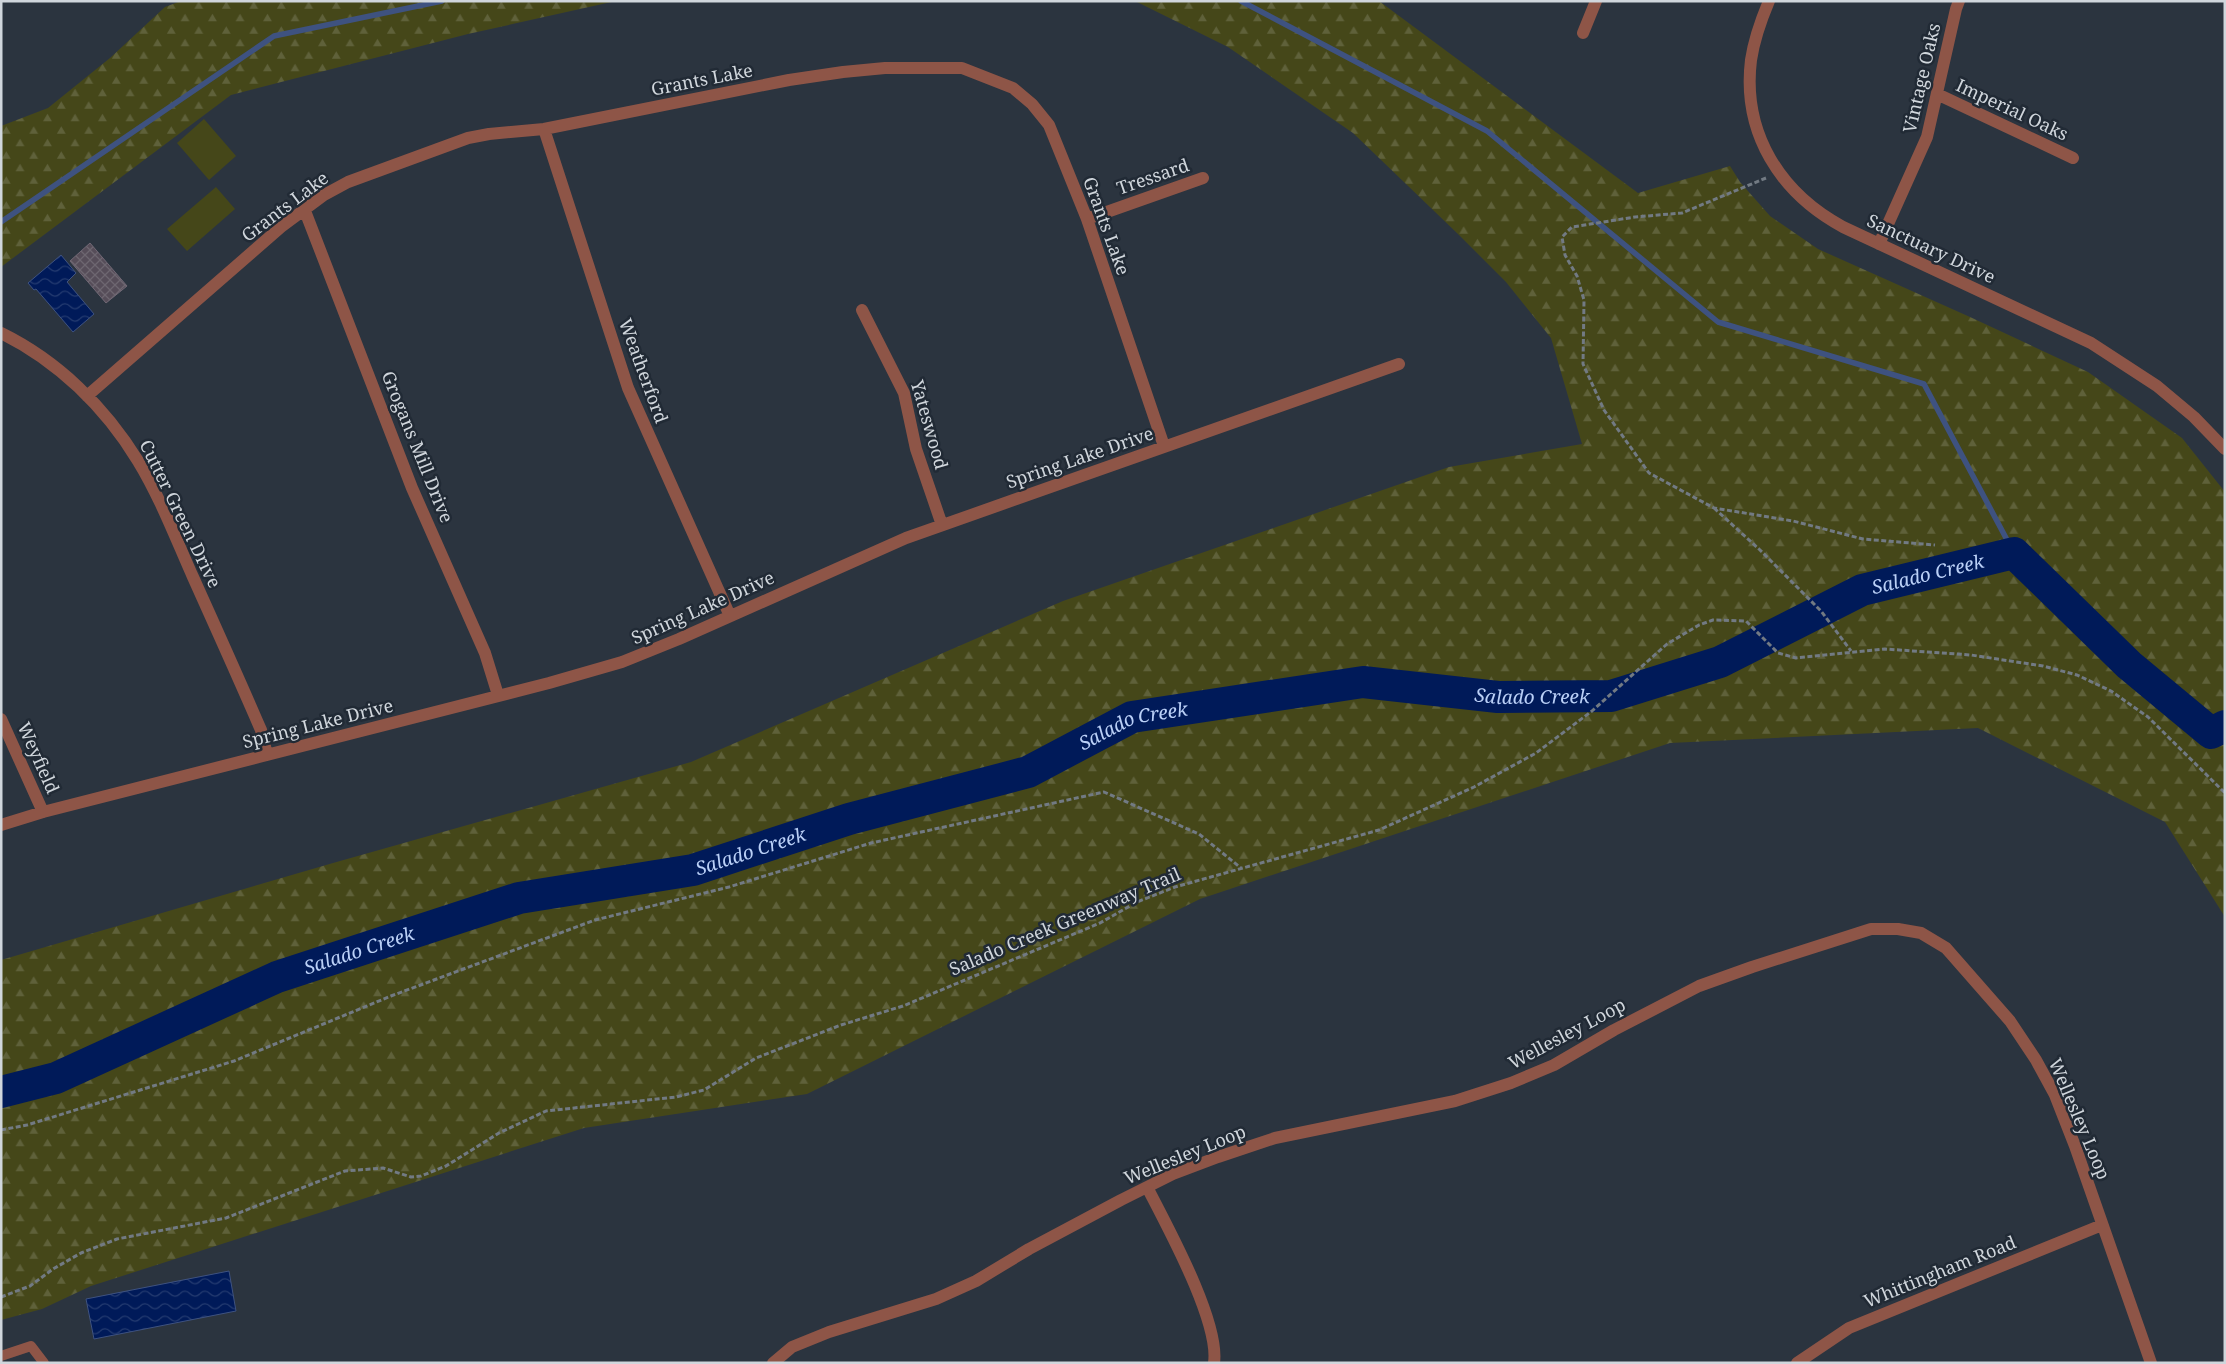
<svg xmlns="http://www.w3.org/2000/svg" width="2226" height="1364" viewBox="0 0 2226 1364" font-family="'Noto Serif',serif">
<defs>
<pattern id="forest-firs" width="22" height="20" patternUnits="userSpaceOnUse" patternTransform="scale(1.25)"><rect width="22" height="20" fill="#454719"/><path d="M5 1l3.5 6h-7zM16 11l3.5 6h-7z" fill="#5f613a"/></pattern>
<pattern id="water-waves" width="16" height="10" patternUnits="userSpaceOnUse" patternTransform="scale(1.25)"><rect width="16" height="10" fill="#001a59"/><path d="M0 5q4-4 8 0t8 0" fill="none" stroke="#243b70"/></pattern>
<pattern id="building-cross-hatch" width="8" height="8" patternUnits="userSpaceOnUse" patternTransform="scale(1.25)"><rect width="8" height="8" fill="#564d59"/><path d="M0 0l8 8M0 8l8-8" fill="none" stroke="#6d6670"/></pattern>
</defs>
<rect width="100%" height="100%" fill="#2b343f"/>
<path fill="url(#forest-firs)" d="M181,1H616L468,34L231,95L1,267V126L48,108L110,58L165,7Z
M1135,1H1379L1638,193L1730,166L1740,182L1770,216L1818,249L1970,317L2088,372L2182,438L2225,492V917L2165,822L1978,728L1670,743L1200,899L807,1094L584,1128L91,1286L42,1309L1,1320V960L333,863L691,762L1063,601L1449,467L1582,444L1551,338L1506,282L1459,235L1353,133L1228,47Z"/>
<path fill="#454719" d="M204,119L236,156L209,180L177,143Z
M216,187L235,209L187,251L167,229Z"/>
<path fill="url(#water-waves)" stroke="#3e5280" d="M61,255L76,273L67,282L94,314L73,332L36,289L34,290L28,283Z
M229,1271L236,1311L94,1339L86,1299Z"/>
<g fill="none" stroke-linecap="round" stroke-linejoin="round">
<path stroke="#3e5280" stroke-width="5.5" d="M1241,1L1487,131L1718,322L1924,384L2014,553
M1,222L274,36L442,1"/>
<path stroke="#001a59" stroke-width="32" id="s1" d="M1,1092L56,1078L277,977L519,898L693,870L849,819L1028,772L1132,717L1363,682L1498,697L1611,696L1720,662L1862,590L2014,553L2129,665L2211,733L2225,726"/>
</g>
<path fill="url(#building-cross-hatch)" stroke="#716875" d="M90,243L127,286L106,303L70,261Z"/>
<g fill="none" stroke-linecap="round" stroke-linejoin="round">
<path stroke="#727a83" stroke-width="3" stroke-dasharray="5 2.5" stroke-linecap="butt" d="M1766,178L1682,213L1635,217L1572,227L1562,237L1565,255L1577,276L1584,300L1583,364L1604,410L1649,473L1714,508L1793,521L1863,539L1935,545
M1714,508L1760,550L1821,611L1851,651
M1,1130L27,1125L234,1061L391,996L595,920L729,887L871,843L1104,792L1199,834L1241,868
M1,1297L30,1286L53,1269L81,1253L117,1239L226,1218L345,1171L383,1168L411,1177L421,1176L446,1166L499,1133L546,1111L676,1097L704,1090L756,1058L841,1025L903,1006L965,980L1100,923L1137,902L1175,887L1379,830L1474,787L1536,753L1592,711L1667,644L1699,625L1713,620L1746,621L1778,653L1796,658L1885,649L1971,655L2043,666L2077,675L2111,691L2148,717L2225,793"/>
<path stroke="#8e5547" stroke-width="10" d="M1,1356L31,1346L44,1363"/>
<path stroke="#8e5547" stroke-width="12" d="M1769,1C1761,20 1754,40 1751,60C1742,133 1780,193 1843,227L2091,343L2157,386L2194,417L2225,449
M1583,33L1596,1
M1937,94L2073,158
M544,129L628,388L730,616
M305,211L412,488L485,653L498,695
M1087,219L1203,178
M1879,244L1927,137L1956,9L1959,1
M862,310L904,393L916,449L942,525
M1,333C58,361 105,407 138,461C160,497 176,539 193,577C216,628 239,679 261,730L267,755
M87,396L281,227L324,195L348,182L468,138L489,134L544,129L789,80L843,72L885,68H962L1013,88L1032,104L1049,125L1087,219L1164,446
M1,719L43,812
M1,825L43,812L549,683L622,662L679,639L906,538L1399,364
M1147,1187C1167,1226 1220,1322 1214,1363
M773,1363L792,1347L829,1332L936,1299L976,1281L1029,1249L1121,1200L1173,1174L1218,1157L1275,1138L1455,1101L1511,1083L1554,1065L1614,1030L1699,986L1752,967L1871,929H1898L1921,933L1946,948L2010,1021L2036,1060L2055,1095L2075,1146L2151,1363
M1797,1363L1849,1328L2102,1225"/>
</g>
<g text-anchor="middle" stroke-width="5" stroke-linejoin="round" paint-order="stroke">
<g font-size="18" fill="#d0d6dc" stroke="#212a35">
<text transform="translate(1922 78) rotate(-77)" y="6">Vintage Oaks</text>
<text transform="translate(702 80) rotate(-11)" y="6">Grants Lake</text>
<text transform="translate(2012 110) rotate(25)" y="6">Imperial Oaks</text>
<text transform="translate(1153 177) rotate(-19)" y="6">Tressard</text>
<text transform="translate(285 207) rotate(-37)" y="6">Grants Lake</text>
<text transform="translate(1106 226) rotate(70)" y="6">Grants Lake</text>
<text transform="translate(1931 249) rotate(25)" y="6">Sanctuary Drive</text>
<text transform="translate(643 371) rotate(70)" y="6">Weatherford</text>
<text transform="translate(929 425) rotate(74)" y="6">Yateswood</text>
<text transform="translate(417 447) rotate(68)" y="6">Grogans Mill Drive</text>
<text transform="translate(1080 458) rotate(-19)" y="6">Spring Lake Drive</text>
<text transform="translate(180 514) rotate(64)" y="6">Cutter Green Drive</text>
<text transform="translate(703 608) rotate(-24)" y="6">Spring Lake Drive</text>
<text transform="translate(318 724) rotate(-14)" y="6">Spring Lake Drive</text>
<text transform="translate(38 758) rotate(66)" y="6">Weyfield</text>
<text transform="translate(1065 922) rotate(-23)" y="6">Salado Creek Greenway Trail</text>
<text transform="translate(1567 1034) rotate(-28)" y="6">Wellesley Loop</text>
<text transform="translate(2079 1119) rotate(67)" y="6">Wellesley Loop</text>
<text transform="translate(1185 1155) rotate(-22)" y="6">Wellesley Loop</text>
<text transform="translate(1940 1272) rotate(-22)" y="6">Whittingham Road</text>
</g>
<g font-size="19" font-style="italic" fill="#bad0f7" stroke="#212a35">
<text dy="7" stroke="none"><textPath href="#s1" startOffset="2021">Salado Creek</textPath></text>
<text dy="7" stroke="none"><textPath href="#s1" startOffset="1601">Salado Creek</textPath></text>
<text dy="7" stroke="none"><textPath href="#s1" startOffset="1196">Salado Creek</textPath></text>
<text dy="7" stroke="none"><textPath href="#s1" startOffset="791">Salado Creek</textPath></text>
<text dy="7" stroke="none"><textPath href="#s1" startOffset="386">Salado Creek</textPath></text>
</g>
</g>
<rect width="2226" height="1364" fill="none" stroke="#d0d6dc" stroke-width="5"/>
</svg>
